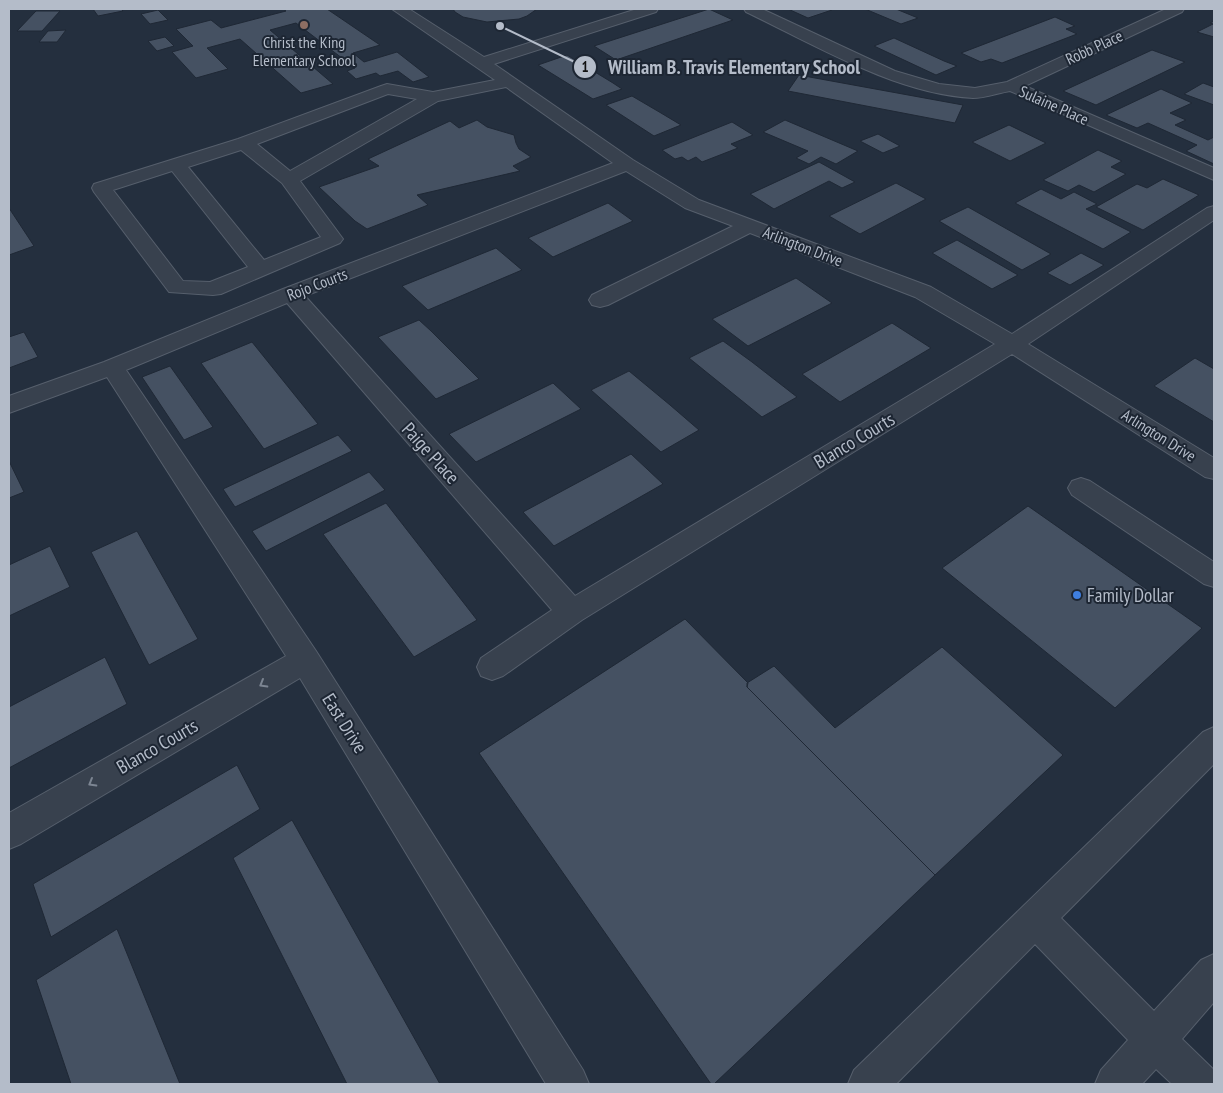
<svg xmlns="http://www.w3.org/2000/svg" width="1223" height="1093" viewBox="0 0 1223 1093" font-family="'PT Sans Narrow',sans-serif">
<rect width="100%" height="100%" fill="#242f3e"/>
<path fill="#455162" stroke="#1f2835" d="M93,9H121L123,11L98,16Z
M283,9H327L380,45L353,53L364,62L397,52L429,77L413,82L398,71L380,76L376,73L356,79L347,71L355,68L296,23L270,30L333,84L301,93L240,39L207,48L228,69L196,78L172,52L193,46L176,29L211,20L221,28L286,11Z
M453,9H537L527,16L519,19L487,22L463,17L455,12Z
M709,9L733,20L616,60L594,46Z
M788,9H829L832,10L808,18Z
M865,9H896L918,18L901,24Z
M158,10L168,20L150,24L141,14Z
M36,11H60L42,31H17Z
M1055,17L1075,26L1066,29L1077,34L1002,63L991,59L981,62L961,53Z
M1214,21V37L1197,32L1213,24L1210,23Z
M66,30L57,42H39L48,31Z
M165,37L174,46L157,51L148,41Z
M894,38L944,61L957,66L936,75L874,46Z
M1152,50L1185,62L1096,105L1063,91Z
M567,55L613,83L622,89L593,99L538,65Z
M799,75L815,78L963,105L955,123L788,91Z
M1203,83L1214,87V105L1184,94Z
M1161,89L1192,103L1170,113L1186,120L1175,125L1208,140L1214,137V164L1186,151L1197,145L1148,123L1137,128L1106,115Z
M632,96L661,113L681,125L654,136L606,105Z
M477,120L487,127L514,135L516,143L519,149L531,157L513,166L520,171L417,195L428,205L367,229L355,221L319,187L379,166L368,159L450,121L459,128Z
M785,120L858,151L836,164L821,157L809,164L796,158L808,151L763,132Z
M732,122L753,135L731,144L738,148L702,162L696,157L688,161L682,157L675,159L662,150Z
M1009,125L1046,143L1010,161L972,142Z
M878,134L900,146L883,153L860,141Z
M1098,150L1122,161L1111,167L1126,174L1094,192L1079,185L1068,191L1043,180Z
M819,162L855,182L842,188L829,181L774,209L750,194Z
M1163,179L1199,195L1143,230L1096,207L1137,184L1147,188Z
M896,183L926,199L860,234L829,216Z
M1041,189L1061,199L1074,192L1097,204L1086,209L1131,232L1103,249L1015,203Z
M608,203L633,221L553,257L528,238Z
M968,207L1051,254L1022,270L939,221Z
M9,208L34,246L9,255Z
M957,240L1018,275L992,289L932,253Z
M496,248L522,270L428,310L402,286Z
M1081,253L1104,265L1070,285L1047,273Z
M796,278L832,303L748,346L712,319Z
M419,320L431,331L479,379L436,399L378,337Z
M892,323L931,348L840,402L802,374Z
M24,332L38,357L9,368V337Z
M723,341L752,362L797,397L762,417L689,358Z
M252,342L318,424L264,449L201,363Z
M1195,358L1214,369V422L1154,386Z
M170,366L213,427L184,440L142,377Z
M629,371L670,405L699,430L661,452L591,390Z
M553,383L581,409L476,462L449,434Z
M338,435L352,451L235,507L223,489Z
M631,454L663,484L554,546L523,512Z
M9,461L24,492L9,498Z
M369,472L385,490L266,551L252,531Z
M386,503L477,620L414,657L323,534Z
M1028,506L1202,628L1115,708L942,568Z
M137,531L198,639L149,665L91,552Z
M50,546L70,587L9,616V565Z
M685,619L748,683L747,687L935,875L714,1084H711L479,753Z
M942,647L1063,755L935,875L747,687V683L774,666L835,728Z
M105,657L127,704L9,768V707Z
M237,765L260,809L51,937L33,884Z
M292,820L440,1084H347L233,858Z
M117,929L180,1084H71L36,980Z"/>
<g fill="none" stroke-linecap="round" stroke-linejoin="round">
<g stroke="#565f6c" stroke-width="2">
<path id="minor" d="M392,9H409L484,57L637,9H658L656,12L494,64L633,160L699,200L931,287L1012,334L1207,208L1214,206V220L1028,344L1214,458V479L1205,477L1012,354L582,620L503,676L492,680L481,676L477,667L481,658L552,610L287,303L126,370L316,651L583,1070L589,1084H546L300,678L21,844L9,849V813L286,656L107,377L9,413V396L104,362L283,289L613,163L506,87L438,101L300,181L343,239L340,243L221,294L213,295L169,292L94,192L92,188L94,184L238,139L381,86L387,84L433,92L495,80ZM388,94L417,99L290,171L257,144ZM241,150L282,183L321,237L264,260L188,167ZM172,171L248,267L210,282L183,281L113,190ZM626,171L685,208L733,226L592,295L589,300L592,305L600,307L608,305L750,233L915,297L995,344L575,596L305,296Z
M744,9H762L895,71L939,84L975,88L1007,82L1166,9H1184L1182,12L1025,86L1214,168V180L1010,91C998,93 985,98 973,98C896,94 815,45 746,12Z
M1081,478L1090,481L1214,562V587L1204,584L1072,495L1068,488L1072,481Z
M1214,727V764L1061,918L1154,1011L1201,960L1214,954V1002L1182,1039L1214,1070V1084H1172L1156,1069L1142,1084H1095L1101,1070L1128,1040L1035,944L896,1084H848L854,1070L1203,732Z"/>
</g>
<use href="#minor" fill="#38414e" fill-rule="evenodd"/>
</g>
<defs><path id="oneway-chevron" d="M-2-3.5L2.5 0L-2 3.5" fill="none" stroke-width="1.6" stroke-linecap="round" stroke-linejoin="round" transform="scale(1.25)"/></defs>
<g stroke="#7c8592">
<use href="#oneway-chevron" transform="translate(263 684) rotate(150)"/>
<use href="#oneway-chevron" transform="translate(92 783) rotate(150)"/>
</g>
<circle fill="#8d6e63" stroke="#1d2633" stroke-width="2" cx="304" cy="25" r="5"/>
<circle fill="#3f7fe0" stroke="#1d2633" stroke-width="2" cx="1077" cy="595" r="5"/>
<g text-anchor="middle" stroke-width="4" stroke-linejoin="round" paint-order="stroke">
<g font-size="16" fill="#b4bcc9" stroke="#1d2633">
<text x="304" y="48">Christ the King<tspan x="304" dy="18">Elementary School</tspan></text>
</g>
<g font-size="16" fill="#b4bcc9" stroke="#1d2633">
<text transform="translate(1094 47) rotate(-25)" y="6">Robb Place</text>
<text transform="translate(1054 105) rotate(24)" y="6">Sulaine Place</text>
<text transform="translate(803 246) rotate(21)" y="6">Arlington Drive</text>
<text transform="translate(317 284) rotate(-21)" y="6">Rojo Courts</text>
<text transform="translate(1159 435) rotate(32)" y="6">Arlington Drive</text>
</g>
<g font-size="19" fill="#b4bcc9" stroke="#1d2633">
<text transform="translate(854 440) rotate(-31)" y="7">Blanco Courts</text>
<text transform="translate(431 453) rotate(48)" y="7">Paige Place</text>
<text transform="translate(345 723) rotate(58)" y="7">East Drive</text>
<text transform="translate(157 746) rotate(-30)" y="7">Blanco Courts</text>
</g>
<g font-size="19" fill="#b4bcc9" stroke="#1d2633" text-anchor="start">
<text x="1087" y="602">Family Dollar</text>
</g>
</g>
<path fill="none" stroke="#b4bcc9" stroke-width="2" d="M500 26L585 67"/>
<g fill="#b4bcc9" stroke="#1d2633" stroke-width="2">
<circle cx="500" cy="26" r="5"/>
<circle cx="585" cy="67" r="12"/>
</g>
<g font-size="15" text-anchor="middle" font-weight="bold" fill="#111">
<text x="585" y="72">1</text>
</g>
<g font-size="20" text-anchor="middle" font-weight="bold" fill="#b4bcc9" stroke="#1d2633" stroke-width="4" stroke-linejoin="round" paint-order="stroke">
<text x="734" y="74">William B. Travis Elementary School</text>
</g>
<rect width="1223" height="1093" fill="none" stroke="#b4bcc9" stroke-width="20"/>
</svg>
